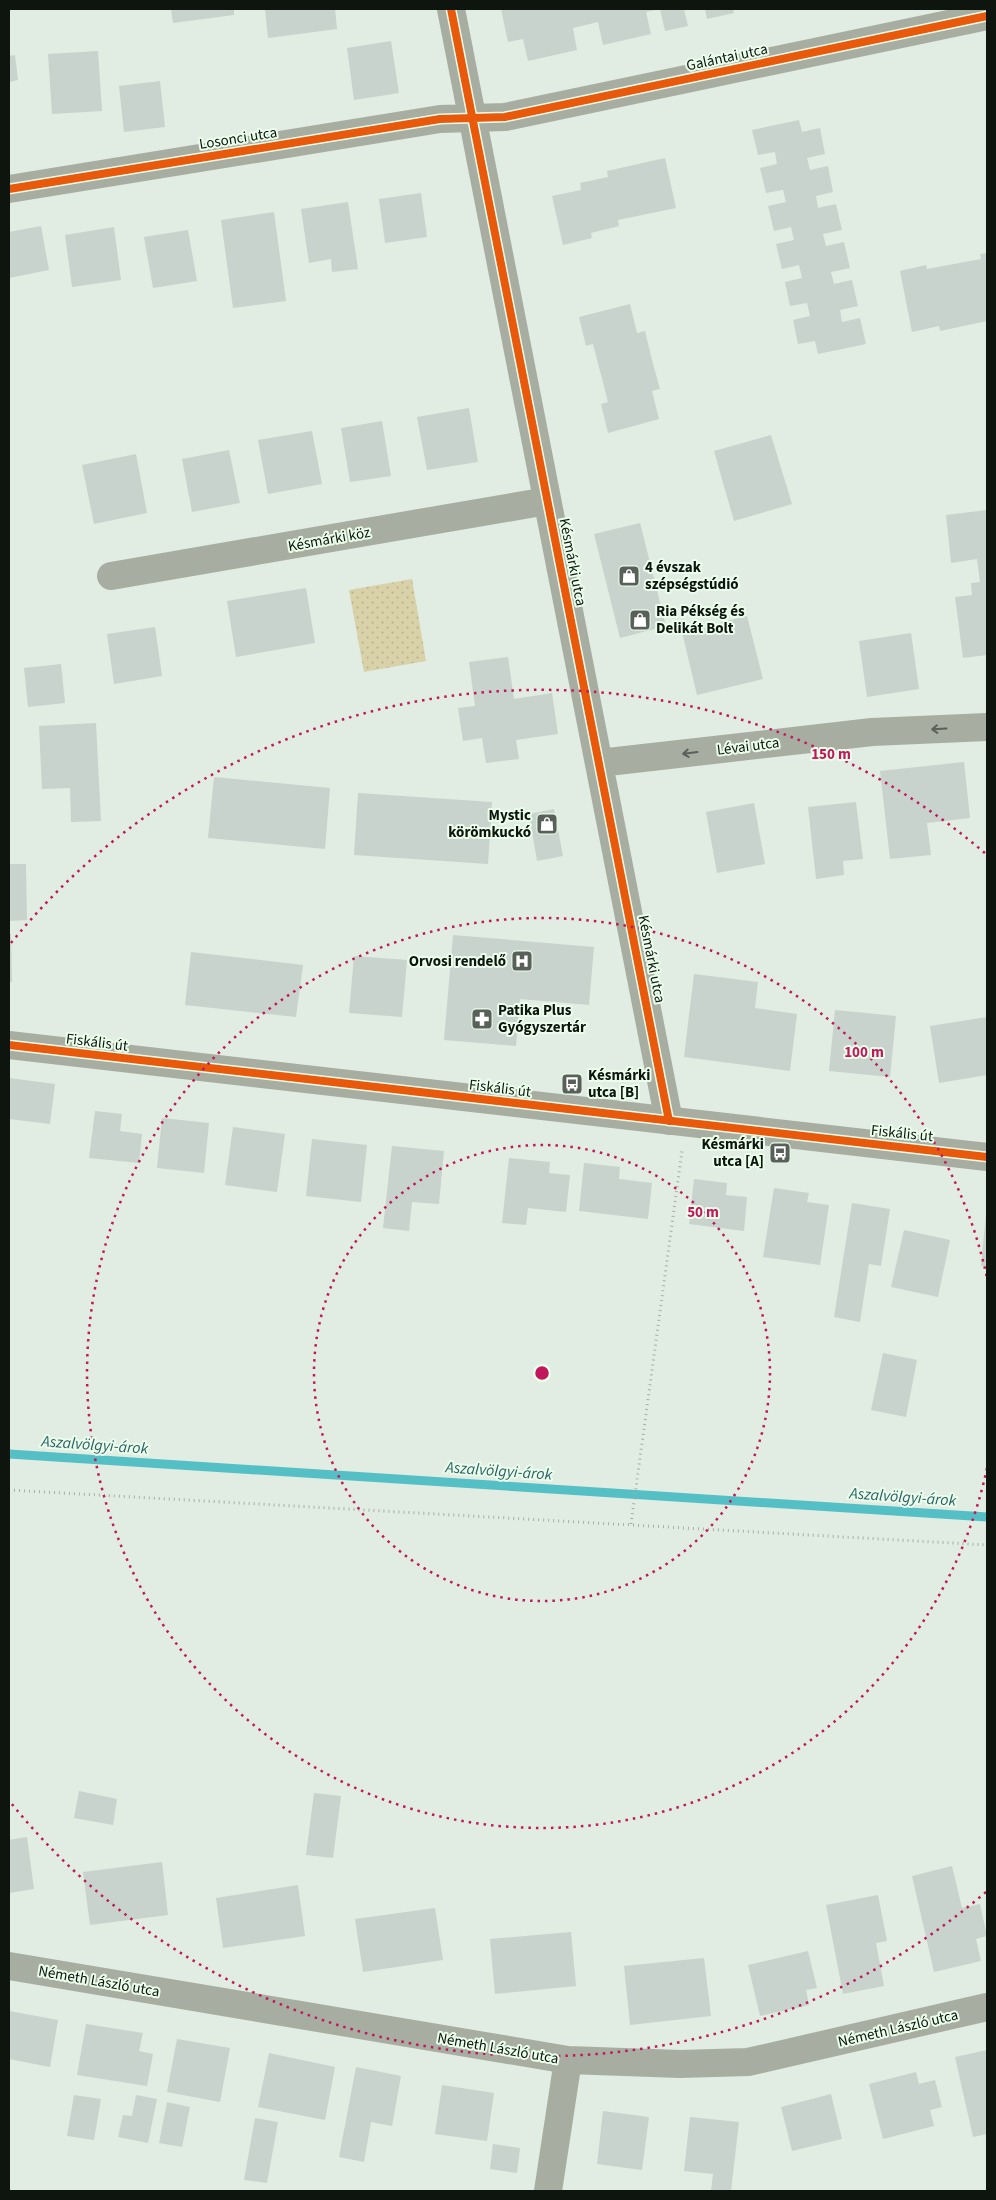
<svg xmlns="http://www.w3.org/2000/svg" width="996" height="2200" viewBox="0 0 996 2200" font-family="'Source Sans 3',sans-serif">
<defs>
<pattern id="park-dots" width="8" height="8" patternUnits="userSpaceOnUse" patternTransform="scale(1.25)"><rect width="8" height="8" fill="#d9d2a9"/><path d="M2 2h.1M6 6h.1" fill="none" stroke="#b9b390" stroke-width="1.8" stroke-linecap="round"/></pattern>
</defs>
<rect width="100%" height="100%" fill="#e1ece2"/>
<path fill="url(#park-dots)" d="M412,579L426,661L364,672L349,590Z"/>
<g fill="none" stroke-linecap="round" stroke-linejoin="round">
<path stroke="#54c0c5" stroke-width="9" d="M9,1454L987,1517"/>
</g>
<path fill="#c8d3cd" d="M171,9H234V15L173,23Z
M265,9H335L337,29L268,38Z
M501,9H656V10L646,12L651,34L603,45L598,22L573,28L577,50L528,61L523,39L508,42Z
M660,9H684L688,26L665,31Z
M705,9H733L734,13L707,19Z
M391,41L399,93L354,100L347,48Z
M98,51L102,111L52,114L48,54Z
M15,55L18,80L9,82V56Z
M160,81L165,127L124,132L119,86Z
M799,120L802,132L820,128L825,154L807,158L810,170L828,166L833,192L816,196L818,208L836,204L842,230L823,234L826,246L844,242L850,268L831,272L834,284L852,280L858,306L840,310L842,322L860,318L866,344L818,354L815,341L798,344L793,320L810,316L807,303L790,306L785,282L802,278L799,265L782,269L776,244L794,240L791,227L774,231L768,206L786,202L783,190L766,193L760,168L777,164L775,152L758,155L752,130Z
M665,158L676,208L618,220L619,226L591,233L592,238L563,245L552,196L581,190L580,183L608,177L607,171Z
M421,193L427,237L385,243L379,199Z
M348,202L358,269L332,272L331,259L309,263L301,209Z
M274,212L286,301L233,308L221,220Z
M41,226L49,270L9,278V232Z
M114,227L121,280L72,287L65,235Z
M188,230L197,281L153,288L144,237Z
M987,253V321L940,331L939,326L912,332L900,271L926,265L927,269L981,259L980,254Z
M630,304L637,333L645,331L652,360L660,389L652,391L659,419L608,433L601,404L608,402L593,344L586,346L579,317Z
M469,408L478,462L427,470L417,417Z
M382,421L391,476L350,482L341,428Z
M312,431L322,484L268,494L258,440Z
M771,435L792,504L734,521L714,451Z
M229,450L240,503L192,512L182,459Z
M136,454L147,513L94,524L82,465Z
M987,510V655L963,658L955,597L972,595L971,583L980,582L977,559L951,563L946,515Z
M640,523L666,626L620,638L594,534Z
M306,588L315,643L236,657L227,601Z
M747,616L763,679L697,695L682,632Z
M155,627L162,676L114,684L107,634Z
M911,633L919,689L867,697L859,641Z
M508,657L514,699L552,693L558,734L516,740L519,759L486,763L482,738L463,741L458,708L475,706L469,662Z
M61,664L65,703L28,707L24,668Z
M96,723L101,821L71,822L70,788L42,789L39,726Z
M964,762L970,818L927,823L931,855L890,859L880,771Z
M214,777L330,788L325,849L208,838Z
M358,793L492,802L488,864L354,855Z
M856,802L863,859L843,861L844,875L816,879L808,807Z
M754,803L765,864L717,873L706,812Z
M554,809L563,856L537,861L529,814Z
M9,864H26L27,920L9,921Z
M9,934H11L12,982H9Z
M453,935L594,947L589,1005L520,999L516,1046L444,1040Z
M191,952L303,965L296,1017L185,1005Z
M354,956L407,960L402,1017L349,1013Z
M694,974L758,982L755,1008L797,1014L790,1071L684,1057Z
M835,1010L896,1016L890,1077L829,1071Z
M987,1017V1075L939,1083L930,1026Z
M9,1078L55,1084L50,1124L9,1119Z
M95,1111L122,1114L120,1131L142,1134L139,1163L89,1158Z
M162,1118L209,1123L204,1173L157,1168Z
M233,1127L285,1134L277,1192L225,1185Z
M312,1139L367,1145L361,1202L306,1196Z
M392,1146L444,1151L439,1204L412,1202L409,1231L383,1228Z
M509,1158L550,1162L549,1173L570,1175L566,1212L528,1208L526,1225L502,1223Z
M584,1163L620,1167L619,1179L652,1183L648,1219L579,1211Z
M694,1179L727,1183L726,1195L747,1197L744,1231L689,1224Z
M774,1188L809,1193L807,1202L829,1205L820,1265L763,1257Z
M852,1203L890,1209L881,1266L869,1264L860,1322L834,1317Z
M986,1213H987V1266H981Z
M904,1230L950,1240L938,1297L891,1287Z
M883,1353L917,1360L906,1417L871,1410Z
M79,1791L117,1799L113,1825L74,1818Z
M314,1793L341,1796L333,1858L306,1855Z
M27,1837L34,1889L9,1893V1840Z
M162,1862L168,1915L90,1925L83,1872Z
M952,1866L962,1908L980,1904L987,1936L976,1939L981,1961L934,1972L912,1876Z
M298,1885L305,1936L223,1948L216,1898Z
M878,1895L887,1941L876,1943L884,1986L843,1994L826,1905Z
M435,1908L443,1960L363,1972L355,1919Z
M571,1932L576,1986L495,1994L490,1939Z
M808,1951L817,1988L806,1990L809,2005L760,2016L748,1965Z
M704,1958L711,2016L630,2025L624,1966Z
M9,2011L58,2020L50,2067L9,2059Z
M86,2024L143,2033L139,2051L153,2054L147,2086L77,2075Z
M177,2039L230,2048L220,2102L167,2092Z
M987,2050V2134L973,2137L955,2057Z
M269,2053L335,2067L325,2120L258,2107Z
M356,2067L401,2076L392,2126L371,2122L364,2162L339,2157Z
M916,2072L919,2084L935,2080L942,2107L930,2110L934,2126L883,2139L869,2084Z
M442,2085L494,2093L487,2141L435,2134Z
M831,2094L842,2139L792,2151L781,2107Z
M74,2095L101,2099L94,2140L67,2136Z
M136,2095L157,2099L148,2143L118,2137L123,2115L132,2116Z
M167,2102L190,2107L182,2147L159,2143Z
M603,2111L649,2117L642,2170L597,2164Z
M690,2117L739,2122L731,2191H711L713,2174L684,2171Z
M255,2118L278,2122L267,2183L244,2180Z
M493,2144L520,2148L517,2173L490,2169Z"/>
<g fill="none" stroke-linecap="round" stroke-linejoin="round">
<path stroke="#a8aea5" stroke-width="3" stroke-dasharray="1 4" stroke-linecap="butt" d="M9,1490L987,1545
M631,1524L682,1151"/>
<path stroke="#a8ada1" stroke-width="28" d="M451,9L669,1121
M9,189L440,119L505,117L987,16
M111,576L547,501
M599,763L872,732L987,727
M9,1966L568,2060L680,2064L748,2062L987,2007
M548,2191L568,2060"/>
<path stroke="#a8ada1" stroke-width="28" d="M9,1045L987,1157"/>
<g stroke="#eafeeb" stroke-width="11">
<path id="cycleway" d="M451,9L669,1121
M9,189L440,119L505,117L987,16
M9,1045L987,1157"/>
</g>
<use href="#cycleway" stroke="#e8590c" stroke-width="8"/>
</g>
<defs><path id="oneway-shaft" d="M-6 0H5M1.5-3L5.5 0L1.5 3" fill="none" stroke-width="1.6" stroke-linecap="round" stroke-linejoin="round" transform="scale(1.25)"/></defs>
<g stroke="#5b6158">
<use href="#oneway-shaft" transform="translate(939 729) rotate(177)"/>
<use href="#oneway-shaft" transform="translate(690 753) rotate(173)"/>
</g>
<g fill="none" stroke="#c2185b" stroke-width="2.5" stroke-dasharray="2.5 5">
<circle cx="542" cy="1373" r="228"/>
<path d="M987 1468A455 455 0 1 1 987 1278"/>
<path d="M986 1892A683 683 0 0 1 11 1803M11 943A683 683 0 0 1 986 854"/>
</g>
<defs>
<g id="shop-square" transform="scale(1.125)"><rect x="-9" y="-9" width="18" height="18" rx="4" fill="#586059" stroke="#eafeeb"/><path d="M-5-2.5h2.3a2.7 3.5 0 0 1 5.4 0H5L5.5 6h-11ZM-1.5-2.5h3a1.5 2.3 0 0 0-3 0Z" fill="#fff"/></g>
<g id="hospital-square" transform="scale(1.125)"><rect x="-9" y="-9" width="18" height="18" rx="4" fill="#586059" stroke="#eafeeb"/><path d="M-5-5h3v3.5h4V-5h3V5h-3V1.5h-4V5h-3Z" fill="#fff"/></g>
<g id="pharmacy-square" transform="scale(1.125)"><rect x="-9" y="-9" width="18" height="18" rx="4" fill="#586059" stroke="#eafeeb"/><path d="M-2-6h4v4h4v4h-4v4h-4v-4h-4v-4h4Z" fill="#fff"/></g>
<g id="bus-square" transform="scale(1.125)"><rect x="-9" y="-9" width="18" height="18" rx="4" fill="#586059" stroke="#eafeeb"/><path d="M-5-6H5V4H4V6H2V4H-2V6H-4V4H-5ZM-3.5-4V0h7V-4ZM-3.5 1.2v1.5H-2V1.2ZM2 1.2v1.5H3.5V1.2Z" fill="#fff"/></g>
</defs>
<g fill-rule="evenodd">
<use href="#shop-square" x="629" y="576"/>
<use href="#shop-square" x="640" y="620"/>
<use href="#shop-square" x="547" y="824"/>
<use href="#hospital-square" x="522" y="961"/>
<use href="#pharmacy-square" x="482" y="1019"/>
<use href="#bus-square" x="572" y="1084"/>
<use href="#bus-square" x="780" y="1153"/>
</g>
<g text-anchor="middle" stroke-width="4" stroke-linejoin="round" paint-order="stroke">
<g font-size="15" fill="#0e150f" stroke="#eafeeb">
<text transform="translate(727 57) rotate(-12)" y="5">Galántai utca</text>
<text transform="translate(238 138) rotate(-9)" y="5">Losonci utca</text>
<text transform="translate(329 539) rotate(-10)" y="5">Késmárki köz</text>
<text transform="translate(573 562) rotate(79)" y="5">Késmárki utca</text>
<text transform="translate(748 746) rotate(-7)" y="5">Lévai utca</text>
<text transform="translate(652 959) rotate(79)" y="5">Késmárki utca</text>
<text transform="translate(97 1042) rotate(7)" y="5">Fiskális út</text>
<text transform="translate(500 1088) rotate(7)" y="5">Fiskális út</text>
<text transform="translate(902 1133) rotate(6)" y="5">Fiskális út</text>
<text transform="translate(99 1981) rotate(10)" y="5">Németh László utca</text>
<text transform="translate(898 2028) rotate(-13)" y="5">Németh László utca</text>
<text transform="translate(498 2048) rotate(10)" y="5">Németh László utca</text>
</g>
<g font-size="15" font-weight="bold" fill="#0e150f" stroke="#eafeeb" text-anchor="start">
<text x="645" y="572">4 évszak<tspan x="645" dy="17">szépségstúdió</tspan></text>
<text x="656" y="616">Ria Pékség és<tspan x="656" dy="17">Delikát Bolt</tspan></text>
<text x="531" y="820" text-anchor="end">Mystic<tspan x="531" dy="17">körömkuckó</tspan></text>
<text x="506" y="966" text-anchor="end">Orvosi rendelő</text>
<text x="498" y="1015">Patika Plus<tspan x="498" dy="17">Gyógyszertár</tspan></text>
<text x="588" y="1080">Késmárki<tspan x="588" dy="17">utca [B]</tspan></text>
<text x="764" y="1149" text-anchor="end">Késmárki<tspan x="764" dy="17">utca [A]</tspan></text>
</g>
<g font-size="16" font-style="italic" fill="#2b6166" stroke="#eafeeb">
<text transform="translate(95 1444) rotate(4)" y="6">Aszalvölgyi-árok</text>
<text transform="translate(499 1470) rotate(4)" y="6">Aszalvölgyi-árok</text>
<text transform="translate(903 1496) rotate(4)" y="6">Aszalvölgyi-árok</text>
</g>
</g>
<circle cx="542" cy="1373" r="8" fill="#c2185b" stroke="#eafeeb" stroke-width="2.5"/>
<g font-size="15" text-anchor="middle" font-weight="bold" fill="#c2185b" stroke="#eafeeb" stroke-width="4" stroke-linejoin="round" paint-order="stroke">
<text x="831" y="759">150 m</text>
<text x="864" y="1057">100 m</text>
<text x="703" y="1217">50 m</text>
</g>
<rect width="996" height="2200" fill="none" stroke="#0e150f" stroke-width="20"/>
</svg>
